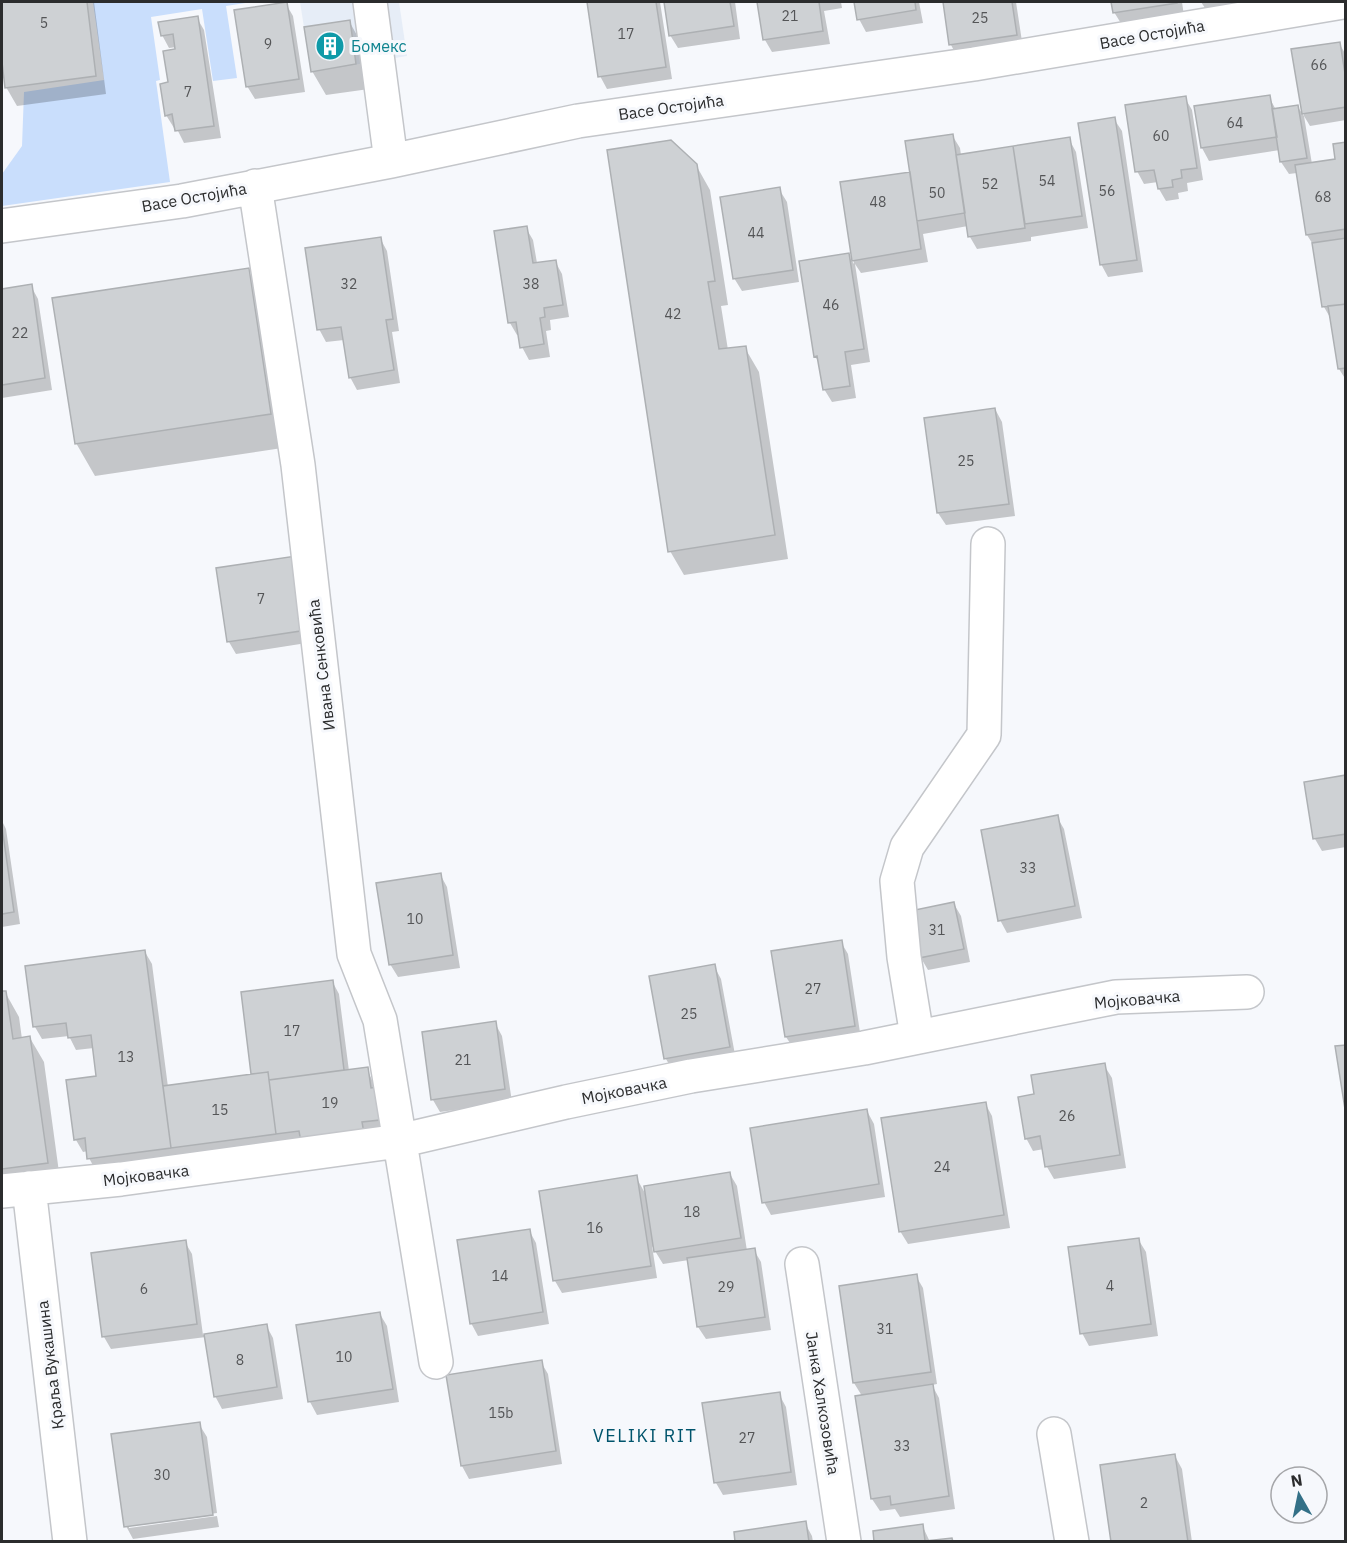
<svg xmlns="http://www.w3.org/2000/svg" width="1347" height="1543" viewBox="0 0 1347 1543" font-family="'IBM Plex Sans',sans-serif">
<rect width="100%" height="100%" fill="#f6f8fc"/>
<path fill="#e6edf7" d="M300,2H399L407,56L311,72Z"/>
<path fill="#c9defc" d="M93,2H252L226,6L237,78L213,81L202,9L151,17L160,80L156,81L170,182L2,206V174L22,146L24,92L104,80Z"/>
<path fill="#0003" d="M2,2H94L106,94L17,106L6,87L2,51Z
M588,2H660L672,79L607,89L600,76Z
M665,2H735L740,39L678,48L670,35Z
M759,2H841L842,8L824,11L830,44L772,52L765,40Z
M856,2H919L923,23L866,32L859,19Z
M944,2H1016L1023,48L958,58L951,45Z
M1113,2H1182L1184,16L1122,25L1114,12Z
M1201,2H1246L1205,8Z
M286,4L293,16L305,92L255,99L247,86Z
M197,18L204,30L221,138L184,143L176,127L174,128L166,115L177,47L169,48L162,35Z
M349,21L363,46L369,89L326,95L312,71Z
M1339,43L1346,55V120L1310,126L1304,116L1312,164L1337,160L1346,144V380L1339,369L1331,319L1324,307L1314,246L1307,235L1297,173L1289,174L1281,162L1280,150L1209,161L1202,148L1196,108L1269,97L1276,110L1297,106L1304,116L1293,51Z
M1185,98L1192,110L1203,180L1187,183L1188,191L1178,193L1179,199L1166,201L1159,189L1158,182L1144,184L1137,171Z
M1114,119L1122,131L1143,272L1108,277L1101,264Z
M952,135L960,148L961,155L1069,139L1076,152L1088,228L1031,237V241L977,249L970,237L968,226L923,234L928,262L861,273L855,264L870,362L851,365L856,398L832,402L824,389L821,366L815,356L848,255L854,264L842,183L911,173Z
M696,165L710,190L728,305L721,306L728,350L745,348L759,372L788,559L684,575L670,551Z
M779,189L787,202L799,282L742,291L734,278Z
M526,228L533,240L537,263L555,261L562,274L569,317L550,320L551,330L546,331L550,357L529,360L522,347L520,335H517L510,323Z
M380,238L387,251L399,331L392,332L400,383L357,390L350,377L344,340L326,342L319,329Z
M248,270L267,303L289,447L95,476L76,443Z
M31,286L38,299L52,390L2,398V290Z
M995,409L1002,422L1015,516L946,525L938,513Z
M295,558L313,642L236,654L229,642L218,570Z
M1346,777V847L1322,851L1315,839Z
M1057,817L1064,829L1082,918L1007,933L1000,920Z
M2,821L6,829L20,924L2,927Z
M440,874L447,887L460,968L398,977L390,964Z
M954,904L961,916L970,962L928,970L921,958Z
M841,942L848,954L861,1039L794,1049L786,1037Z
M145,952L152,964L168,1087L253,1075L242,993L332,981L339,994L349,1071L367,1069L395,1131L96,1171L89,1158L88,1151L83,1152L76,1140L98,1077L94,1048L76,1050L69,1036L42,1039L35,1027Z
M714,966L721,979L736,1060L673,1071L666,1059Z
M5,992L19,1017L22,1039L30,1038L44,1062L61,1187L2,1196V993Z
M495,1023L502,1036L512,1102L440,1112L433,1100Z
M1104,1065L1112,1078L1126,1168L1054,1179L1047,1167L1044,1149L1033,1151L1026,1138L1035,1095Z
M985,1103L992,1116L1010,1228L908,1244L900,1231Z
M867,1111L874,1124L885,1197L771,1215L764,1202Z
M730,1174L737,1186L747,1251L754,1250L761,1262L771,1330L706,1339L698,1327L689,1260L663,1264L652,1246L657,1278L562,1293L555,1281L636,1177L646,1195Z
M529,1230L536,1243L549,1324L478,1336L471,1323Z
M1138,1239L1146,1252L1158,1336L1089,1346L1082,1333Z
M185,1242L192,1254L203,1335L266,1325L273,1338L283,1399L222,1409L215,1396L206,1337L111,1349L104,1337L93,1254Z
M916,1276L923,1288L937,1384L932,1385L939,1398L955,1509L900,1517L895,1509L880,1511L872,1499L862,1396L854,1383L841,1287Z
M380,1314L387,1326L399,1402L317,1415L310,1402L298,1327Z
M541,1362L548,1374L562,1464L469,1479L462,1466L448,1376Z
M779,1394L786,1407L797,1485L723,1495L716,1483Z
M199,1424L207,1437L217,1513L129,1525V1528L217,1516L219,1527L133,1539L126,1526Z
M1175,1456L1182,1469L1192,1542H1113Z
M805,1523L812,1536L813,1542H737Z
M922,1525L930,1542H876Z"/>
<path fill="#ced1d4" stroke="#adb0b3" stroke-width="1.5" d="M2,2H87L96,76L5,88L2,62Z
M287,2L299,79L246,87L234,10Z
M587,2H656L666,67L598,77Z
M664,2H730L734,26L669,36Z
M757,2H819L823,31L763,40Z
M854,2H915L916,10L857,20Z
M943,2H1012L1017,35L949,45Z
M1111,2H1177V3L1113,13Z
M198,16L214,126L175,131L172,114L165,116L160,84L168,82L163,51L175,49L173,34L161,36L158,22Z
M350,20L356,64L311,72L304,27Z
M1340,42L1346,80V107L1302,114L1291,49Z
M1270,95L1277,137L1201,148L1194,106Z
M1186,96L1197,168L1181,170L1182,178L1172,180L1173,187L1158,189L1154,170L1135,172L1125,105Z
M1298,105L1307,158L1280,162L1272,109Z
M1115,117L1137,260L1100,265L1078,123Z
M953,134L965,213L917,221L905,141Z
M1070,137L1082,216L1025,224L1013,146Z
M671,140L697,164L715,281L708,282L719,349L746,346L775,535L668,552L607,150Z
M1346,142V229L1306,235L1295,165L1335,159L1333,144Z
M1013,146L1025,228L968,237L956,155Z
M910,172L921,249L852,261L840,182Z
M780,187L793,270L733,279L720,197Z
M527,226L533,263L556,260L563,305L544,308L545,317L540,318L544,344L520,348L516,322L508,323L494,231Z
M381,237L393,319L386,320L394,370L349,378L341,327L317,330L305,248Z
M1346,238V304L1322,307L1312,243Z
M849,253L864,349L845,352L850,386L823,390L817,356L814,357L799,261Z
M249,268L271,414L75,444L52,298Z
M32,284L45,378L2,385V289Z
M1346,304V368L1338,369L1328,306Z
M995,408L1009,504L937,513L924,418Z
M296,556L307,630L227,642L216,568Z
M1346,775V834L1313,839L1304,782Z
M1058,815L1075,906L998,921L981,830Z
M2,827L14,912L2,914Z
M441,873L453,955L389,965L376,883Z
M954,902L964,949L919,958L910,911Z
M842,940L855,1026L785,1037L771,951Z
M145,950L171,1148L87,1159L85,1138L74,1140L66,1080L96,1076L91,1035L68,1038L66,1023L33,1027L25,966Z
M715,964L730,1047L664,1059L649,976Z
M333,980L344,1070L269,1080L268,1072L251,1074L241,992Z
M2,991H6L13,1039L30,1036L48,1163L2,1169Z
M496,1021L505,1089L431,1100L422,1032Z
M1346,1045V1109H1345L1335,1046Z
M1105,1063L1120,1155L1045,1167L1040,1136L1025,1139L1018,1097L1034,1094L1031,1075Z
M368,1067L371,1088L385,1086L389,1119L362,1122L364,1133L301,1142L299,1131L276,1134L269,1080Z
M268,1072L276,1134L171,1148L163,1086Z
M986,1102L1004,1215L899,1232L881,1118Z
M867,1109L879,1184L762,1203L750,1128Z
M730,1172L741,1238L654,1252L644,1186Z
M637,1175L651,1266L553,1281L539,1191Z
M530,1229L543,1312L470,1324L457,1240Z
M1139,1238L1151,1324L1080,1334L1068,1247Z
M186,1240L197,1324L102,1337L91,1253Z
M755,1248L765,1317L697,1327L687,1258Z
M917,1274L931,1372L853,1383L839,1286Z
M380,1312L393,1389L308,1402L296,1325Z
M267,1324L277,1387L214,1397L204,1334Z
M542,1360L556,1451L461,1466L446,1375Z
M933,1384L949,1496L891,1505L890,1496L871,1499L855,1396Z
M780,1392L791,1472L714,1483L702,1403Z
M200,1422L213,1515L124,1527L111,1434Z
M1175,1454L1188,1542H1111L1100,1465Z
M806,1521L809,1542H735L734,1532Z
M923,1524L925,1541L952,1538L953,1542H874L873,1531Z"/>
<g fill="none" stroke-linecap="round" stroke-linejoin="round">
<g stroke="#c4c6ca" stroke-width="36">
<path id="minor" d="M370,2L391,161
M255,186L298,465L354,954L380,1020L436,1362
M2,226L182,201L391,161L578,121L974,64L1343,2
M917,1036L904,957L897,881L907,847L984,735L988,544
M29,1188L70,1542
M2,1191L121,1179L399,1141L566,1102L691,1076L864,1048L1116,997L1247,992
M802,1264L844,1542
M1054,1434L1072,1542"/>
</g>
<use href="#minor" stroke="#fff" stroke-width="33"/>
</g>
<defs>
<g id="building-disc" transform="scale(1.5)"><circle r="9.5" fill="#0f9aa8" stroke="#f6f8fc"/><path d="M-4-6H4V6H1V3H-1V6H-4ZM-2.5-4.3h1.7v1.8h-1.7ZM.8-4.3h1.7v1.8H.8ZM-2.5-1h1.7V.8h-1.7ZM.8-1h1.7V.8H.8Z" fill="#fff"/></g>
</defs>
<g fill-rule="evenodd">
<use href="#building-disc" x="330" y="46"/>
</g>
<g text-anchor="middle" stroke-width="6" stroke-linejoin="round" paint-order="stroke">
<g font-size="14" fill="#545557">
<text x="790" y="21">21</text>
<text x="980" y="23">25</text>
<text x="44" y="28">5</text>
<text x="626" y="39">17</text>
<text x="268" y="49">9</text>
<text x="1319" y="70">66</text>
<text x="188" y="97">7</text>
<text x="1235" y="128">64</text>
<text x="1161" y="141">60</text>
<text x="1047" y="186">54</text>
<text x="990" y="189">52</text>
<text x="1107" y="196">56</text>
<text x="937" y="198">50</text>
<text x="1323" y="202">68</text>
<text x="878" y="207">48</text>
<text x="756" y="238">44</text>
<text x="349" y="289">32</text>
<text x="531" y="289">38</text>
<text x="831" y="310">46</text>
<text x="673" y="319">42</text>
<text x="20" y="338">22</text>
<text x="966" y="466">25</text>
<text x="261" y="604">7</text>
<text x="1028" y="873">33</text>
<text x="415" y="924">10</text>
<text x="937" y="935">31</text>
<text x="813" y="994">27</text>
<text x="689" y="1019">25</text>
<text x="292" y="1036">17</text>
<text x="126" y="1062">13</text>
<text x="463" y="1065">21</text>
<text x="330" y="1108">19</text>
<text x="220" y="1115">15</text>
<text x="1067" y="1121">26</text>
<text x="942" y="1172">24</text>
<text x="692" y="1217">18</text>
<text x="595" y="1233">16</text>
<text x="500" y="1281">14</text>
<text x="1110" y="1291">4</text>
<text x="726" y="1292">29</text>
<text x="144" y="1294">6</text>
<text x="885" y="1334">31</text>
<text x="344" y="1362">10</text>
<text x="240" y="1365">8</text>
<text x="501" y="1418">15b</text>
<text x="747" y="1443">27</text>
<text x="902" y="1451">33</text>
<text x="162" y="1480">30</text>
<text x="1144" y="1508">2</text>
</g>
<g font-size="16" fill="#2b2c2d" stroke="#f6f8fc">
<text transform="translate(1152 34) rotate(-10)" y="6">Васе Остојића</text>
<text transform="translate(671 107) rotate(-8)" y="6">Васе Остојића</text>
<text transform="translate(194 197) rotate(-10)" y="6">Васе Остојића</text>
<text transform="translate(321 665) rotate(-97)" y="6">Ивана Сенковића</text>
<text transform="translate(1137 999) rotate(-5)" y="6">Мојковачка</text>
<text transform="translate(624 1090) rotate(-11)" y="6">Мојковачка</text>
<text transform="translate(146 1175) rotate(-7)" y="6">Мојковачка</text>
<text transform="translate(50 1365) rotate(-97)" y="6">Краља Вукашина</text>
<text transform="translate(823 1403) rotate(81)" y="6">Јанка Халкозовића</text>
</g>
<g font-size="16" fill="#0d838f" stroke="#f6f8fc" text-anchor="start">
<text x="351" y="52">Бомекс</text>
</g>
<g font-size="18" letter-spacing="1.5" fill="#00546c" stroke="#f6f8fc">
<text x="645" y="1442">VELIKI RIT</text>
</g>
</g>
<rect width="1347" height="1543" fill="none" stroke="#2b2c2d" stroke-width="6"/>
<g transform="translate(1299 1495) rotate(351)"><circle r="28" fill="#f6f8fc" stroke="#a5a6a9" stroke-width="1.5"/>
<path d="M0-4.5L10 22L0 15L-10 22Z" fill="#337087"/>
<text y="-9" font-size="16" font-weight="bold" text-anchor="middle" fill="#2b2c2d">N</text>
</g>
</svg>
